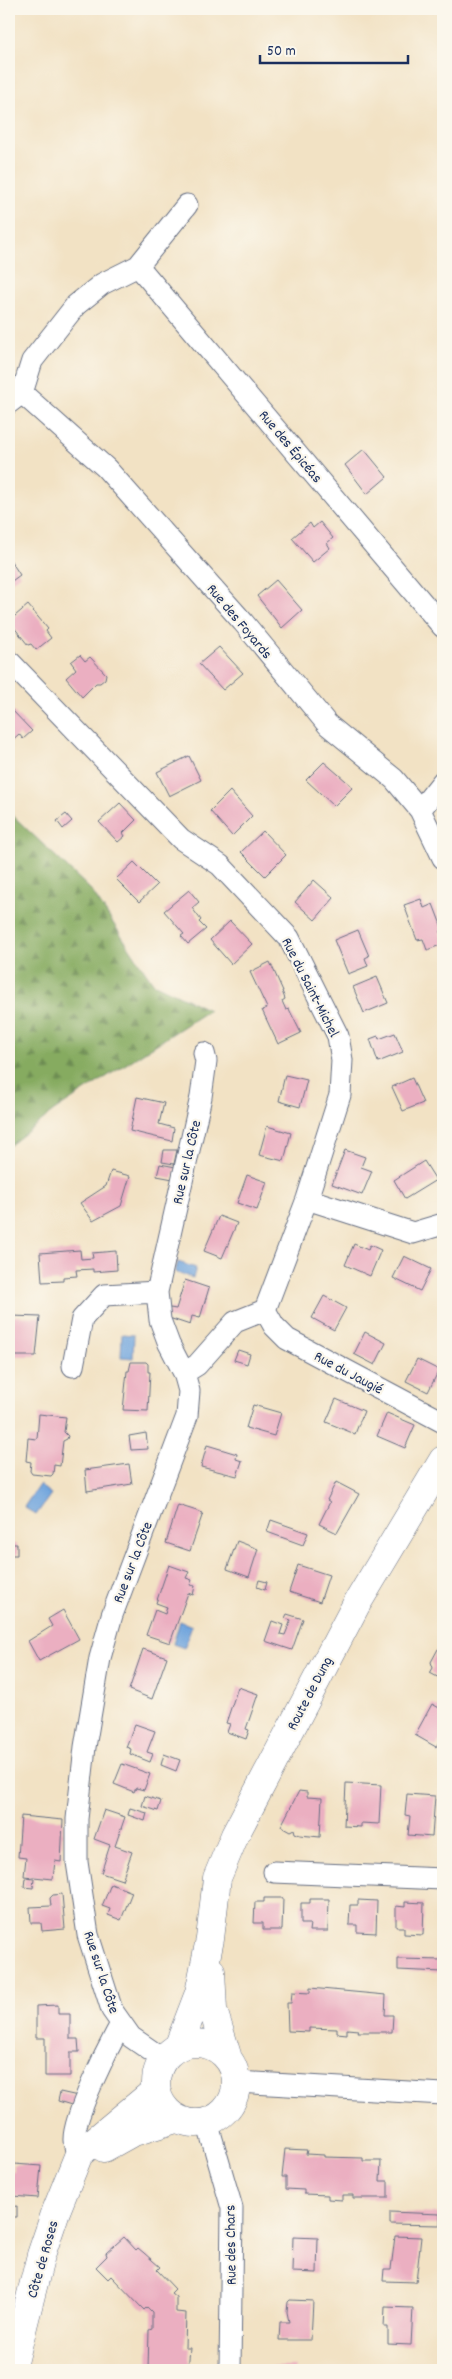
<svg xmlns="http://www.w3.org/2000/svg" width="452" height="2379" viewBox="0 0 452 2379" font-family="Dekko,sans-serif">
<defs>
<pattern id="forest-firs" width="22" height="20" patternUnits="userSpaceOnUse" patternTransform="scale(1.25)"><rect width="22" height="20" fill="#86ab60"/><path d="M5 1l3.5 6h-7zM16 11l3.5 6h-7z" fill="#6d8c52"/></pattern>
</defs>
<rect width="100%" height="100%" fill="#fbf7ec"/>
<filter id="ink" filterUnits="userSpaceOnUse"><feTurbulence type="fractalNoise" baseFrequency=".02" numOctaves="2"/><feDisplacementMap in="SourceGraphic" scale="10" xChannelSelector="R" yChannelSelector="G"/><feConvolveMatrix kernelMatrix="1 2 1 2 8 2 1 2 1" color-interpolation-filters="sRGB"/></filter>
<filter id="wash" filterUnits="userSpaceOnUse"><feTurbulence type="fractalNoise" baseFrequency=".0096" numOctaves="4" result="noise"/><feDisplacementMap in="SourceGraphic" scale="20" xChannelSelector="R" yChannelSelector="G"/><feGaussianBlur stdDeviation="1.12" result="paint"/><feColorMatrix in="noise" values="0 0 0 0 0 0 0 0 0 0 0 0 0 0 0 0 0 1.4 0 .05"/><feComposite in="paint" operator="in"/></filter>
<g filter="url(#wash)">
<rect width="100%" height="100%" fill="#f2e2c4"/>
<path fill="url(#forest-firs)" stroke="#506d5f" d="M9,812L91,890L153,983L209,1010L54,1111L9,1146Z"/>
<path fill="#70a4dd" stroke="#466a9e" d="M178,1262L196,1268L193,1278L175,1272Z
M122,1334L134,1335L133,1358L121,1357Z
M39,1485L51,1494L36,1515L24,1507Z
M180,1621L192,1626L184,1648L173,1644Z"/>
<g id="blocks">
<path fill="#ebafc1" d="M364,449L387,477L367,494L345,465Z
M320,522L333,538L327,543L330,548L313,562L292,538L310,523L313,528Z
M9,558L20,575L9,583Z
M276,580L302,610L282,628L257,596Z
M28,605L48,629L46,631L51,638L36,650L31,644L28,645L9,621Z
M219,647L243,673L223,690L199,664Z
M80,655L85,661L90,657L106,674L105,679L100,683H96L82,697L66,678L76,669L71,662Z
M10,708L32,731L23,739L19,734L9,743Z
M189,756L201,780L169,796L157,772Z
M324,762L353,787L334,806L306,780Z
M230,791L252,816L232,836L210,811Z
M120,803L136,820L123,833L125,836L118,842L99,822Z
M66,814L72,821L63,829L57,821Z
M263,831L286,855L265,876L241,852Z
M134,862L157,885L139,902L116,879Z
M314,880L334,898L315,920L295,902Z
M189,890L199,902L192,908L201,920L199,922L206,929L188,944L181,936L184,934L164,911Z
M421,899L424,908L433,904L443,930L440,932L443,944L427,950L423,939L417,940L404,905Z
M230,921L252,944L231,964L210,940Z
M358,930L369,956L365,958L368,966L348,974L334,940Z
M270,962L283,991H282L285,999L282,1001L286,1010L289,1009L301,1033L278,1044L262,1010L267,1008L250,972Z
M377,977L388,1003L364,1013L353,987Z
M395,1033L403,1052L378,1062L370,1039L378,1036L379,1039Z
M285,1075L307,1080L300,1107L279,1101Z
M412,1078L423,1103L403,1111L392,1087Z
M137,1097L164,1103L159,1124L174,1128L172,1141L130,1131Z
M267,1126L291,1133L284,1161L259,1155Z
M164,1150H177L174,1164L162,1162Z
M345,1150L365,1157L361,1167L372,1171L362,1195L332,1184Z
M424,1161L436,1180L405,1199L394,1180Z
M160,1164L176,1167L173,1179L157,1176Z
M111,1171L130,1176L121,1206L93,1221L80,1203L106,1186Z
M247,1175L267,1182L257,1210L237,1203Z
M219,1216L237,1223L222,1258L204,1251Z
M354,1244L368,1250L370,1245L381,1250L370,1276L345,1265Z
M80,1250L81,1259L93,1258L92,1253L116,1251L117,1270L93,1272V1269L76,1270L77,1276L63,1277V1281L42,1282L40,1253Z
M404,1256L431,1269L420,1291L393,1278Z
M185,1280L209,1288L200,1318L192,1316L190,1325L166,1317L170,1308L176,1309Z
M324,1296L346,1308L334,1330L312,1318Z
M12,1316L40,1317L36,1356H13Z
M365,1332L386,1343L375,1365L354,1354Z
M238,1350L250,1354L247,1364L234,1360Z
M417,1359L439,1370L428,1392L406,1381Z
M131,1362H146L148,1364V1372H150L148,1411L123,1410L127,1371H129Z
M336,1399L364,1411L355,1434L326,1422Z
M253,1405L281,1413L274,1436L246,1428Z
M387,1413L415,1425L405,1448L377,1436Z
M39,1414L66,1417L64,1432L68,1436L67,1439L63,1441L60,1466L54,1465L53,1474L51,1476L32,1474L30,1471L31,1462L26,1461L28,1438L37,1439Z
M146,1433L148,1449L131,1450L129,1436Z
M207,1445L237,1454L236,1459L242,1461L237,1476L201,1467Z
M129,1464L132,1484L87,1491L85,1470Z
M336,1482L359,1494L337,1533L319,1524L330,1502L327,1500Z
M178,1505L203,1513L190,1551L166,1543Z
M271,1520L308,1533L303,1545L267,1532Z
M237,1541L258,1549L249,1577L227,1569Z
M9,1544H17V1555H9Z
M169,1565L189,1572L186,1578L192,1580L190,1585L195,1586L193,1595L188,1593L170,1643L146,1635L155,1610L165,1614L167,1607L156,1603Z
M298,1565L329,1575L320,1602L289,1592Z
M259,1580L267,1582L265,1590L257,1587Z
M63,1610L79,1639L39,1661L28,1641L52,1626L48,1619Z
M287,1614L303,1619L292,1650L265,1641L272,1621L283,1625L280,1634L285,1635L291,1620L285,1618Z
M443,1648V1680L430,1673L433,1668L431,1662L438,1649Z
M143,1649L167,1657L152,1699L129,1690Z
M238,1687L258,1694L246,1729L249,1730L246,1739L227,1732L230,1724L226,1723Z
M432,1704L443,1710V1735L436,1747L415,1735Z
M135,1724L155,1731L147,1752L153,1754L150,1762L130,1754L131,1749L126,1747Z
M164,1754L180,1760L176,1771L161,1765Z
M122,1764L150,1774L144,1790L136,1788L134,1792L114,1784Z
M346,1783L381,1785L379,1824L361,1823V1827L344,1826Z
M299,1791L307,1792V1797L322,1798L320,1837L300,1835L295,1833L294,1829L290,1831L281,1826Z
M407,1794L435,1796L432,1837L408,1835L410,1816L405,1815Z
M145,1796L161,1801L158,1811L142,1806Z
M130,1808L147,1813L145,1821L128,1815Z
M104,1810L125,1817L115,1846L132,1852L122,1880L101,1873L110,1845L94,1839Z
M21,1816L63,1820L61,1862L55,1861L53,1879L24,1876L26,1858L18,1857Z
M25,1878L34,1879L33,1888L24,1887Z
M111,1884L132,1892L121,1920L108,1915L110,1909L102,1906Z
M62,1894L65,1929L42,1931L41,1923H31L30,1907L51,1906L50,1898L53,1895Z
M264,1898H283L282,1930H263V1923H254L255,1902H264Z
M310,1899H329L328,1931H309L310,1924H301V1903H310Z
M358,1900L377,1901L376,1933L357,1932V1925H349L350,1905H358Z
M405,1902L424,1903L423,1935L404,1934V1927H396V1906L405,1907Z
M398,1959L443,1960V1972L398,1970Z
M310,1988L386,1995L385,2015H393L392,2032H357L358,2030L347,2029V2034L337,2033V2029L309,2028V2032L288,2031L287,2003H291L292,1992L310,1993Z
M58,2005V2014H70V2039H78L79,2052H70V2076H45V2038H36V2006Z
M60,2092L78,2096L75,2106L58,2101Z
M285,2149L307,2150L306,2154L324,2155V2157L363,2158V2161H381L380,2181H388V2198H353V2195H342V2200L328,2199V2195L304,2194V2190L286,2189V2177H282Z
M14,2164L41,2166L38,2198L12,2196V2184H9V2171L14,2172Z
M17,2206V2217H9V2207Z
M390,2212L440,2214V2225L390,2224Z
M395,2236L421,2237L416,2282L383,2281L384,2269H391Z
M124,2237L136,2250L138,2248L144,2253L160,2267L157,2270L175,2289L171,2293L176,2297V2312L186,2313L185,2348H190L188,2370H148L149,2330L152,2329V2312L147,2307L144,2310L111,2276L108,2279L96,2267L107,2256L106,2253Z
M293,2237L318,2238L317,2273L292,2272Z
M290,2300L313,2301L311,2340H279L280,2322H289L287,2312L288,2302Z
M385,2307L413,2308L411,2345L388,2344V2327H384Z
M271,2367H295V2370H271Z"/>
</g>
</g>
<g filter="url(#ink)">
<use href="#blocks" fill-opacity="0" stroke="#666e82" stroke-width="1"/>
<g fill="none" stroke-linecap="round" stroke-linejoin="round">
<g stroke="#666e82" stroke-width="23">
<path id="minor" d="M138,266L443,627
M22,393L106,468L243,622L328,725L394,779L420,810L443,858
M9,403L22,393L32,361L76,305L102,284L138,266L187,205
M9,661L181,839L220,865L289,938L338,1036L342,1060L340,1095L307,1199L265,1310L235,1322L197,1365L184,1373
M420,810L443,781
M307,1199L413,1233L443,1224
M265,1310L274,1326L287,1339L443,1422
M73,1366L82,1319L104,1295L157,1292
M274,1872L443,1879
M163,2059L131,2037L112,2010L88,1935L77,1862V1819L85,1747L100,1658L112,1615L187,1416L189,1391L184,1373L169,1344L160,1320L157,1292L201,1097L206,1061L204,1053
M237,2082L443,2094
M207,2122L232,2208L230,2370
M79,2154C76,2150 74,2145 74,2140C73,2117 109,2046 121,2024"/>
</g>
<g stroke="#666e82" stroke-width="29">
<path id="tertiary" d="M211,1971L213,2010L227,2055
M156 2083a40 40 0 1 1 80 0a40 40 0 1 1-80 0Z
M179,2045L199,1993L210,1939L217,1878L235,1835L356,1605L443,1460
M104,2148L131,2133L176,2119
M12,2370L41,2255L56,2211L79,2154L156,2090"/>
</g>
<use href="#minor" stroke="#fff" stroke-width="21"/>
<use href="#tertiary" stroke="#fff" stroke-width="28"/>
</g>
</g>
<g text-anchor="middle" stroke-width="4.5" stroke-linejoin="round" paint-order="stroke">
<g font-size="15" fill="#1b2f5e" stroke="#fbf7ec">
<text transform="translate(291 446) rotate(50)" y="5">Rue des Épicéas</text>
<text transform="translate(240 621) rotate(50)" y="5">Rue des Foyards</text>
<text transform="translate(311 987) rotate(63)" y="5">Rue du Saint-Michel</text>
<text transform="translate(186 1162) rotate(-77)" y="5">Rue sur la Côte</text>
<text transform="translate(349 1372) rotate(28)" y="5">Rue du Jaugié</text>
<text transform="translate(132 1562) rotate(-69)" y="5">Rue sur la Côte</text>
<text transform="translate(309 1693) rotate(-62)" y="5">Route de Dung</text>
<text transform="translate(102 1972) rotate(72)" y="5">Rue sur la Côte</text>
<text transform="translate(230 2245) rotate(-91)" y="5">Rue des Chars</text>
<text transform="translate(42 2259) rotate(-74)" y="5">Côte de Roses</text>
</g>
</g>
<rect width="452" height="2379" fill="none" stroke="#fbf7ec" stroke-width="30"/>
<path d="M260 55v8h148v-8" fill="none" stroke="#1b2f5e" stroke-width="2.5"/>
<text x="267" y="55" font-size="15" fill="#1b2f5e" stroke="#fbf7ec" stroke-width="4" paint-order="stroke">50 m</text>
</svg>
